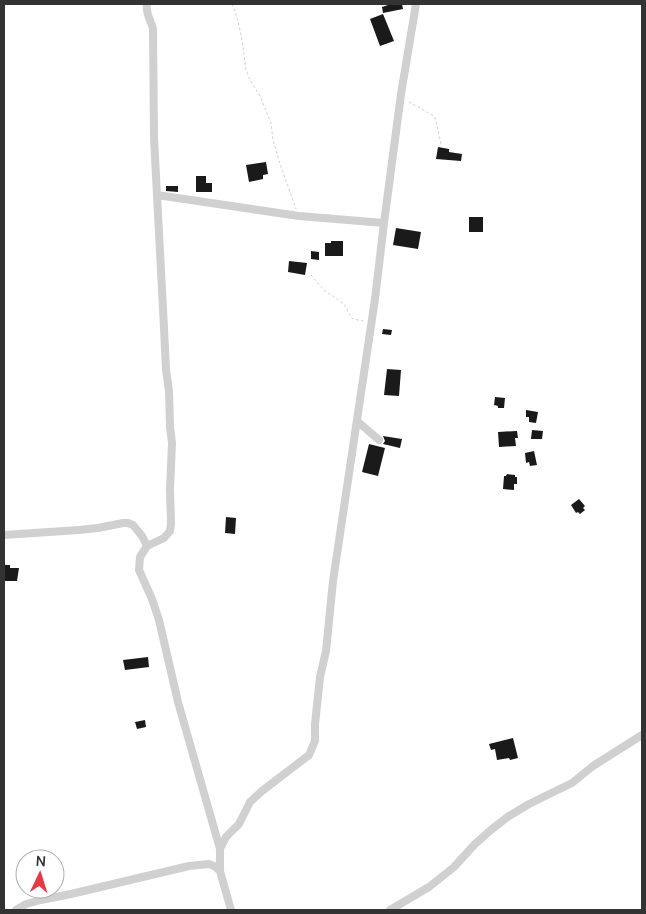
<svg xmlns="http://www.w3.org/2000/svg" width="646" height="914" viewBox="0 0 646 914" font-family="Manrope,sans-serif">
<rect width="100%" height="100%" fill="#fff"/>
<path fill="#1a1a1a" d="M388,4H402L403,9L383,13L382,7L388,5Z
M383,14L394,41L380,46L370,19Z
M438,147L449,149V152L462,154L461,161L436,159Z
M266,162L268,174L263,175V179L249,182L246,165Z
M196,176H206V183H212V192H196Z
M166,186H178V192L166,191Z
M469,217H483V232H469Z
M396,228L421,232L418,249L393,245Z
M331,241H343V256H325V243H331Z
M311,251L319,252V260L311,259Z
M289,261L307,263L305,275L288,272Z
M383,329L392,330L391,335L382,334Z
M387,369L401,370L399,396L384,395Z
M495,397L505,398L504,408H498V406L494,405Z
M526,410L538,412L536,423L529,422V417H526Z
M532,430L543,431L542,439H531Z
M517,431L518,438H515L516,446L499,447L498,432Z
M383,436L402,439L400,448L383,444L385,441Z
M369,444L385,448L378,476L362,472Z
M534,451L537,465L530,466L529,462L526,463L525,453Z
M507,474L515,475V477H517V484H514V490L503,489L504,476H506Z
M579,499L585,506L583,508L585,510L580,514L578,512L576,513L571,505Z
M226,517L236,518L235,534L225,533Z
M4,565H10V568H19L17,581H4Z
M148,657L149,667L125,670L123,660Z
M145,720L146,727L137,729L135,722Z
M513,738L518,758L510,760L509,758L497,760L495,749L491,750L489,744Z"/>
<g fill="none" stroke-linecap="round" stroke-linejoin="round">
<path stroke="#cdcdcd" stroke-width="1" stroke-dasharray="2.5 2.5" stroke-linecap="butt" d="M232,4C241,25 243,47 246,70L250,80L260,96L271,123L273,140L280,164L296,209
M409,102L434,116L436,121L441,144
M311,275L324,290L344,304L351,317L353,319L363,321"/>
<path stroke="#d0d0d0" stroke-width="8" d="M157,195L299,216L384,223
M357,421L379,440
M4,535L79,530L98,528L123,523H128L133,525L142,536L147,546L140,557L139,570L152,599L159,620L178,702L220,849
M147,546L164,538L170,531L171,524L170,489L172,443L170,427L169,391L166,370L164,328L154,138L153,29C151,20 145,13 147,4
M16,910L26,904L41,900L71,894L189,866L209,864L214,866L220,871
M231,910L220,871V849L226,837L239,824L250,802L262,791L309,755L315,741V724L320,677L326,651L333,581L375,299L384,223L401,94L416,4
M390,910L429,887L454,867L475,844L492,829L509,816L529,804L572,783L593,766L642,735"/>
</g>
<rect width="646" height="914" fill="none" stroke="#333333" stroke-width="10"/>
<g transform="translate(40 874) rotate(4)"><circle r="24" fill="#ffffff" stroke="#adadad"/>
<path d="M0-4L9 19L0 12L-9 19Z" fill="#e63946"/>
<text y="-8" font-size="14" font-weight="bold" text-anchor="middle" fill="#333333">N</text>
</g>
</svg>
